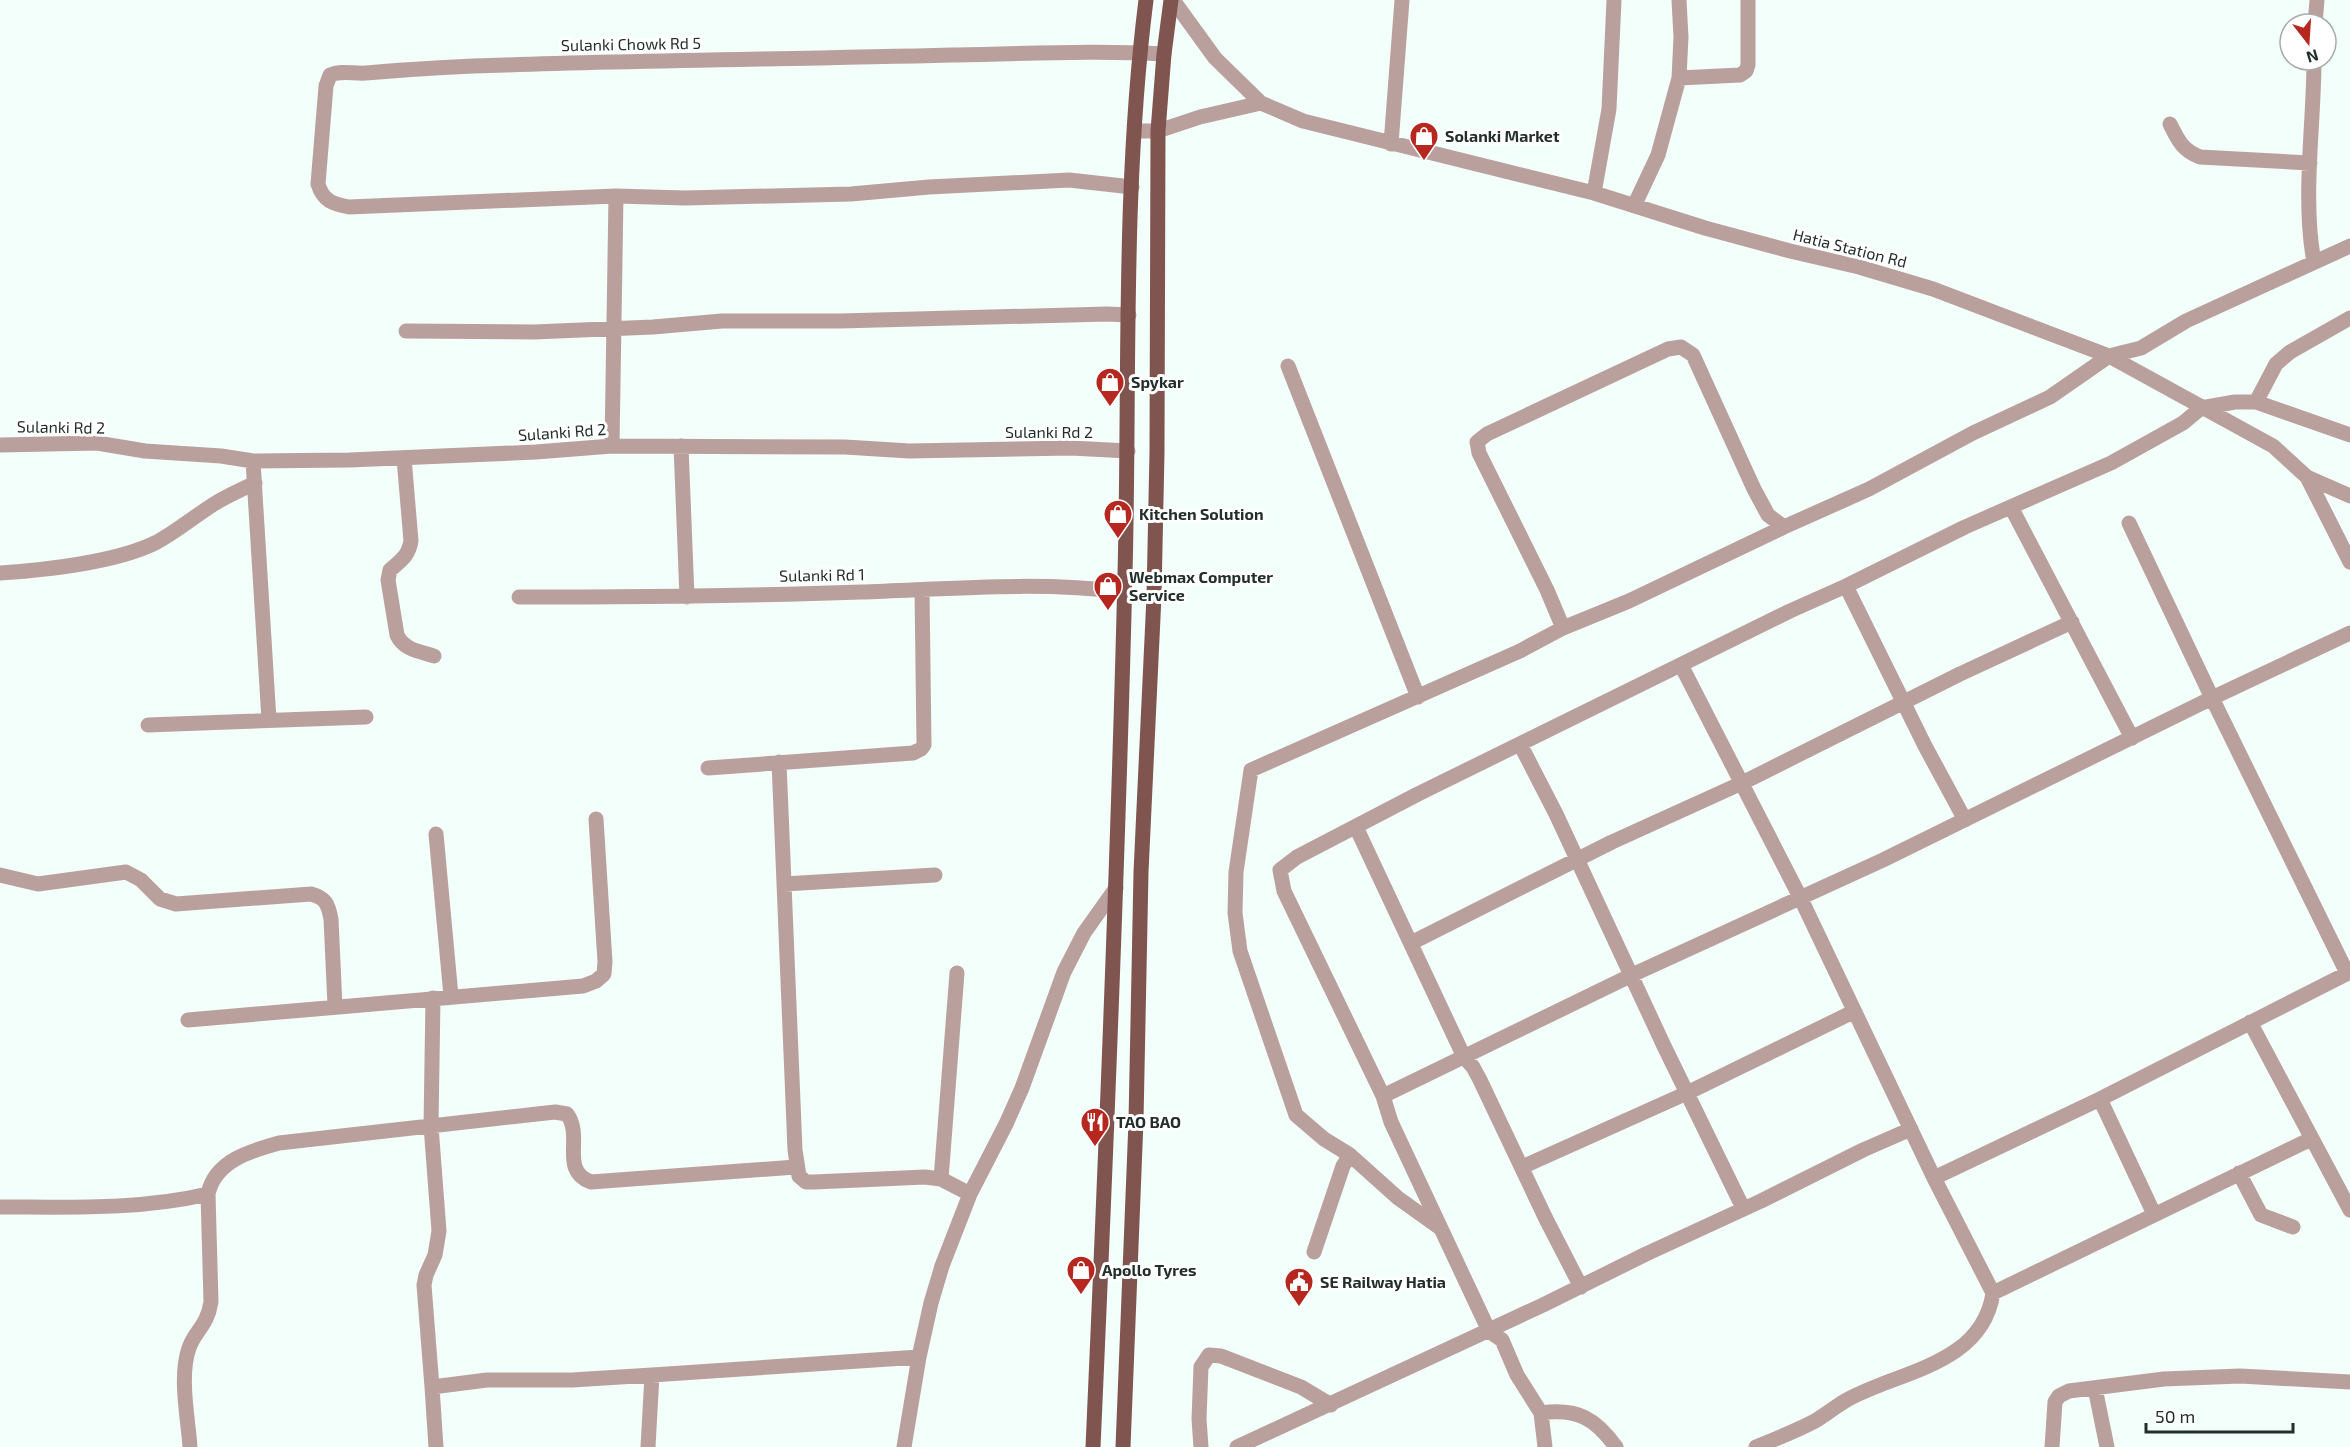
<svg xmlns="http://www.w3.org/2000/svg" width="2350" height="1447" viewBox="0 0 2350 1447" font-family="'Exo 2',sans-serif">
<rect width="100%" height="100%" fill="#f2fffb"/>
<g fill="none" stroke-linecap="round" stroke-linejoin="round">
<path stroke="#baa09c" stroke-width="15" d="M1173,0L1215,58L1261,103L1303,121L1594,193L1705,228L1790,251L1859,267L1933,289L2109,356L2273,446L2307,477L2350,562
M2315,24L2317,0
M2314,60C2314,124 2302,199 2314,262
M1679,78L1740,75L1746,71L1748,65V0
M2170,124C2178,140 2182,150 2200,157L2310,163
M1135,131H1158L1200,117L1261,103
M1391,144L1402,0
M1132,187L1069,180L929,187L851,194L685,198L616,196L349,207C333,204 323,201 318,184L326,86L330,75C341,70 354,74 366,73C412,69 459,66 506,65C654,60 803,59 951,55C1022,54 1093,50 1164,54
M1594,193L1609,109L1614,0
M1634,206L1658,155L1679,78L1681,37L1679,0
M406,331L534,332L653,327L722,321H840L1107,314L1129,315
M1288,366L1418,697
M2256,402L2276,364L2290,352L2350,318
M0,445L97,443L145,451L221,456L253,461L350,460L536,452L612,446L845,447L909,451L1071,448L1128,451
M612,446L616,196
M681,446L687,597
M404,458L411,541C408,557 401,560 390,570L388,580L397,635C404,650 419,651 434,656
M253,461L269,720
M2307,477L2350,496
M2011,507L2132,738
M2129,523L2212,698L2347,973
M0,573C44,570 118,562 157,542C177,531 195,516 214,504C227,496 241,490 255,483
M1846,586L1925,746L1965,820
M519,597C633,597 747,596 861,592C949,589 1037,581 1125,592
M1563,628L1547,590L1479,453L1477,442L1487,434L1668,349L1681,347L1693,355L1754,489L1768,515L1784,527
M1681,665L1801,899L1934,1178L2100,1099L2350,972
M148,725L366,717
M1520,744L1556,814L1664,1046L1743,1208
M779,762L795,1150L799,1176L806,1182H814L925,1177L941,1179L970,1194
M708,768L913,753L921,749L924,745L922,590
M1356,827L1464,1057L1473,1067L1480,1080L1546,1219L1581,1287
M436,834L451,996
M0,875L38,884L126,872L141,880L160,899L176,904L311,894C326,898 328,904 331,919L335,1006
M784,884L935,875
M1411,943L1612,842L1742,783L1960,674L2072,622
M188,1020L583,986L596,981L604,974L605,962L596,819
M2250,1022L2350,1210
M1383,1096L1632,975L1883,860L2212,698L2350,633
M2100,1099L2154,1214
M1522,1167L1687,1093L1853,1012
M2239,1173L2261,1215L2293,1227
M941,1179L957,973
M0,1207C70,1207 140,1210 208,1194
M1440,1228L1398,1198L1350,1155L1324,1139L1296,1115L1240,951L1235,913L1236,872L1251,770L1520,651L1563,628L1629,601L1784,527L1869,489L1973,433L2050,397L2109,356L2141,348L2186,321L2350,246
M1314,1252L1343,1166L1350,1155
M1993,1293L2311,1139
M432,1387L424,1285L426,1275L435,1255L439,1231L431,1126L433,998
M2095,1388L2107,1447
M1541,1413C1577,1408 1595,1418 1616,1447
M190,1447C188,1418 179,1376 189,1348C195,1330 207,1327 211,1302L208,1194C215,1161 250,1151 279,1143L555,1112L567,1114C584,1137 559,1170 591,1182L796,1167
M436,1447L432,1387L487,1380H572L652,1375L919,1357
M648,1447L652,1375
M904,1447L919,1357L931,1303L942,1266L970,1194L1006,1124L1022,1088L1064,972L1084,933L1116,888
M1201,1447L1199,1419L1201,1367L1209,1355L1221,1356L1301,1387L1331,1405
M1237,1447L1543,1305L1646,1254L1761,1201L1863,1150L1911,1129
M1545,1447L1541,1413L1517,1375L1502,1340L1489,1331L1391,1122L1383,1096L1284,891L1280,870L1297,857L1418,794L1790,611L1846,586L1965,527L2111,463L2183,423L2201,408L2235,402H2256L2350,435
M1756,1447C1776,1439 1796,1431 1815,1421C1825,1415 1835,1407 1845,1401C1897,1371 1982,1366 1993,1293L1934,1178
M2052,1447L2055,1402L2059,1396L2069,1391L2164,1379L2240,1376L2350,1382"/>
<path stroke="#81554f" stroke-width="15" d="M1093,1447C1106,1156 1118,865 1125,574C1130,383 1122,190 1146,0
M1123,1447L1136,1121L1141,872L1154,596L1157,452L1158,131L1164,54L1171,0"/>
</g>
<defs>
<g id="shop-pin" transform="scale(1.5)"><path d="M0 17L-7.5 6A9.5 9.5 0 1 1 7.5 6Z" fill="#b62720" stroke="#fff"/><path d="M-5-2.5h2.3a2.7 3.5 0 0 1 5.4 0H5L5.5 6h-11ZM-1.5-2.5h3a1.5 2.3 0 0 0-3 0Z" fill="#fff"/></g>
<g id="restaurant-pin" transform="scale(1.5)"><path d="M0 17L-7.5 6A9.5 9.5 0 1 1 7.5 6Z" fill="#b62720" stroke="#fff"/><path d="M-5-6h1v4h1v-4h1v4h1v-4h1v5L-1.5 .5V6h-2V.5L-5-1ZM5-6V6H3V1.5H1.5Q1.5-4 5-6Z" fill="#fff"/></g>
<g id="civic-pin" transform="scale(1.5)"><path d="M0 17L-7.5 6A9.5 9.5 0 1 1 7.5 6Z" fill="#b62720" stroke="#fff"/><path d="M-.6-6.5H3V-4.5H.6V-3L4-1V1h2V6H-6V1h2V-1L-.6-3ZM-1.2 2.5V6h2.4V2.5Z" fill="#fff"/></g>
</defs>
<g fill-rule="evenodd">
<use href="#shop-pin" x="1424" y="136"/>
<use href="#shop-pin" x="1110" y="382"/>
<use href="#shop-pin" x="1118" y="514"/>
<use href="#shop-pin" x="1108" y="586"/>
<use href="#restaurant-pin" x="1095" y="1122"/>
<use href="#shop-pin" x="1081" y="1270"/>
<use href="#civic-pin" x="1299" y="1282"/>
</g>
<g text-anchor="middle" stroke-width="6" stroke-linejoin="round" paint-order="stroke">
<g font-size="16" fill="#232f2c" stroke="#fff">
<text transform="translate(631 44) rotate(-1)" y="6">Sulanki Chowk Rd 5</text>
<text transform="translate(1850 248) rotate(14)" y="6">Hatia Station Rd</text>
<text transform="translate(61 427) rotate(1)" y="6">Sulanki Rd 2</text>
<text transform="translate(562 432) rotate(-4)" y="6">Sulanki Rd 2</text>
<text x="1049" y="438">Sulanki Rd 2</text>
<text transform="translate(822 575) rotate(-1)" y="6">Sulanki Rd 1</text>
</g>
<g font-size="16" font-weight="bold" fill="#232f2c" stroke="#fff" text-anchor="start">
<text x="1445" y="142">Solanki Market</text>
<text x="1131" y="388">Spykar</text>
<text x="1139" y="520">Kitchen Solution</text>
<text x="1129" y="583">Webmax Computer<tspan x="1129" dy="18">Service</tspan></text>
<text x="1116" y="1128">TAO BAO</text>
<text x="1102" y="1276">Apollo Tyres</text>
<text x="1320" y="1288">SE Railway Hatia</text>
</g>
</g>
<g transform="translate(2308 42) rotate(163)"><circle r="28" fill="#ffffff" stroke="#a7acab" stroke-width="1.5"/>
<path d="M0-4.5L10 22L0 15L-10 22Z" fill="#b62720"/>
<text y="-9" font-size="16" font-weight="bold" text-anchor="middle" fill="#232f2c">N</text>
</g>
<path d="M2146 1423v9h147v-9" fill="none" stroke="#232f2c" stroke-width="3"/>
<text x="2155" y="1423" font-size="18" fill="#232f2c" stroke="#ffffff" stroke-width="4.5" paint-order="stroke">50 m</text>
</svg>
